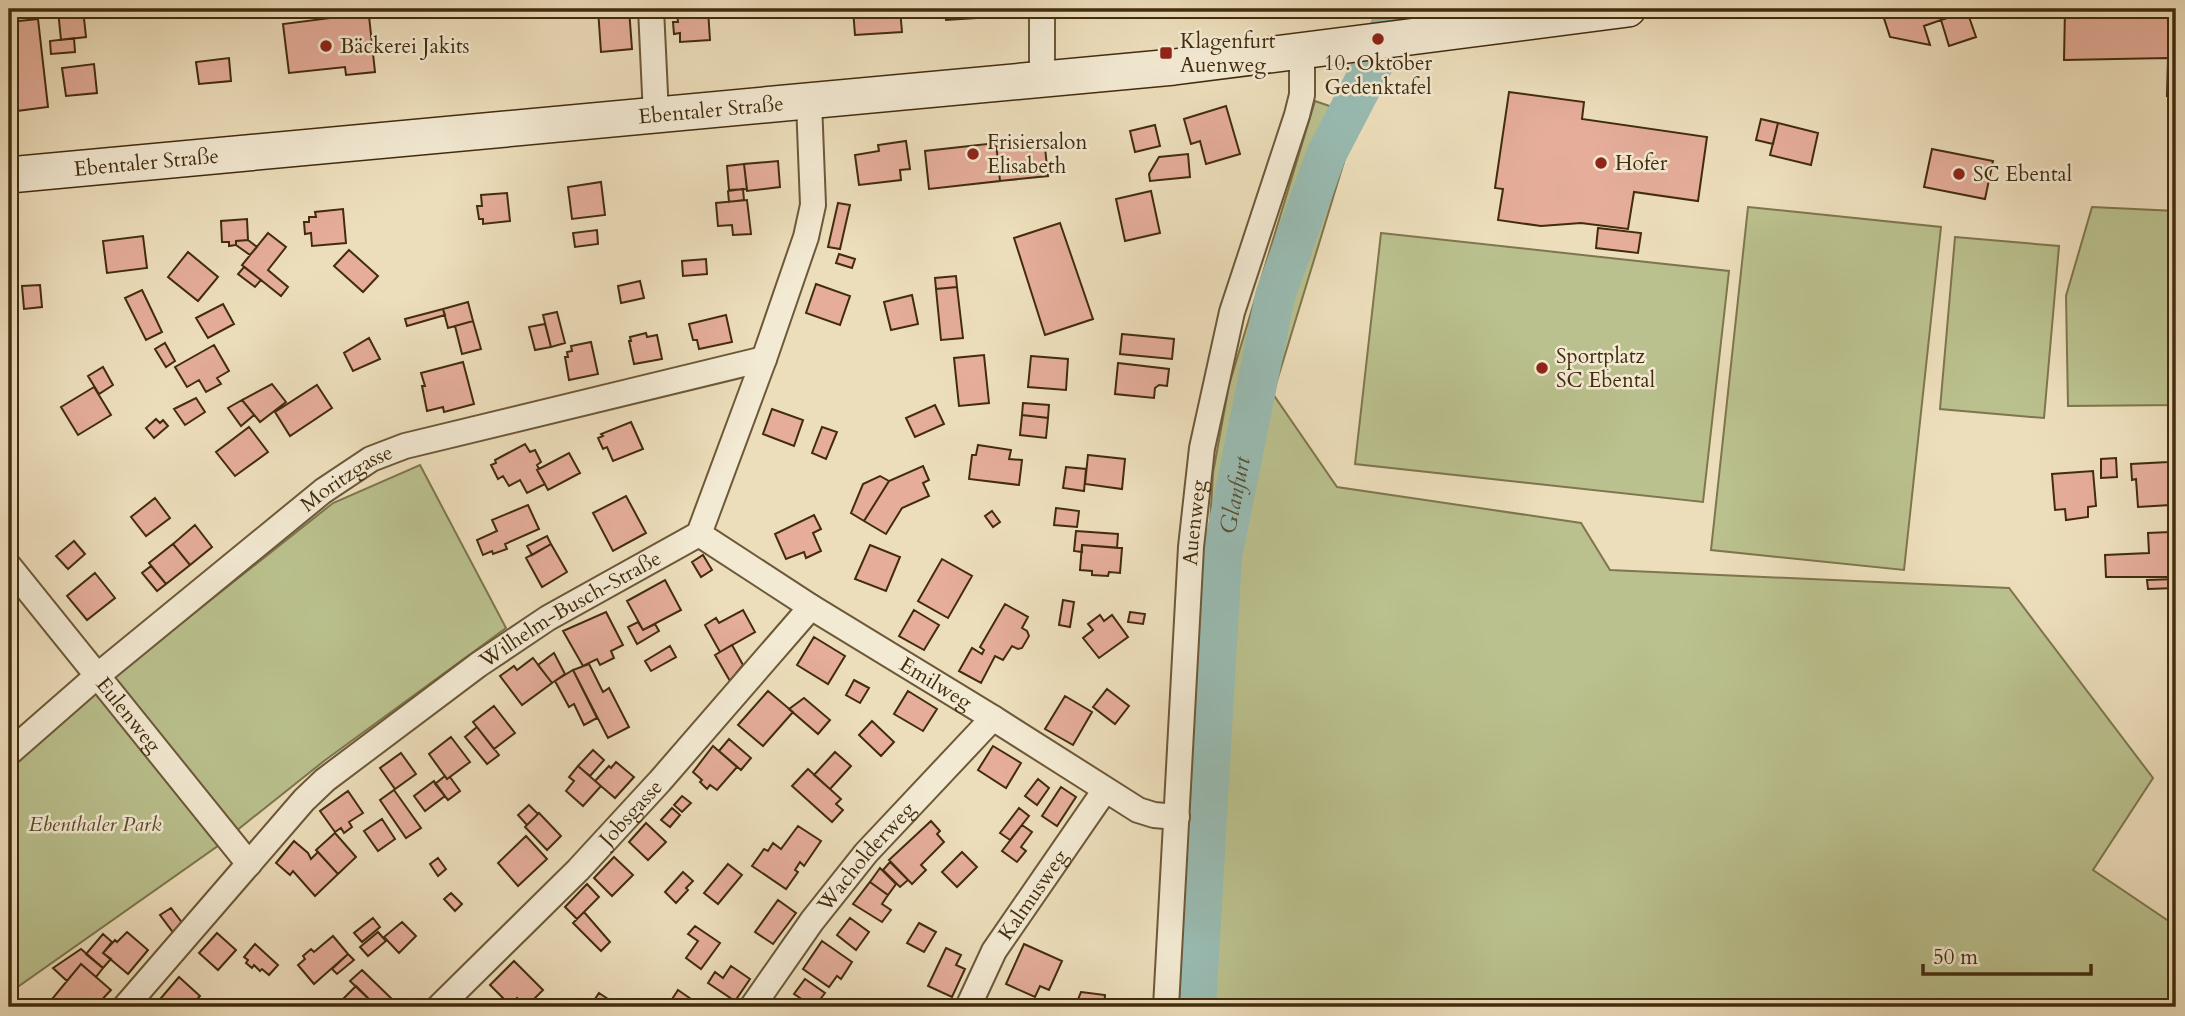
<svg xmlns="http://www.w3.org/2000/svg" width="2185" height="1016" viewBox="0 0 2185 1016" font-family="Cardo,serif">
<rect width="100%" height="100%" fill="#eddebb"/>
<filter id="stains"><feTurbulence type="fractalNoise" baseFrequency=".00286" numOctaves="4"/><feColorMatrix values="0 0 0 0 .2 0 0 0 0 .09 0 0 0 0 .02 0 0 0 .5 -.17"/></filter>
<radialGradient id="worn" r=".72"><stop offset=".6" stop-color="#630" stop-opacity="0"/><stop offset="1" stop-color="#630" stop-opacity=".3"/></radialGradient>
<path fill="#bac18e" stroke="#7e764e" stroke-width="2" d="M1315,101L1358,116L1273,394L1337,487L1581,523L1610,570L2009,588L2153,778L2093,870L2176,926V1007H1182L1213,473L1229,385Z
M1748,207L1941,227L1904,570L1711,550Z
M2092,207L2176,211V405L2068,406L2066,296Z
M1381,233L1729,271L1703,502L1355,464Z
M1955,237L2059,246L2044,418L1940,409Z
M420,465L506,628L324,761L236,831L111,679L333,503Z
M100,690L222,843L9,993V768Z"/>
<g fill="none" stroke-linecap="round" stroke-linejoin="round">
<path stroke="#99bcb3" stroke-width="40" id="s1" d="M1196,1007L1222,556L1275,296L1326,155L1378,55L1398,9"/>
</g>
<path fill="#e5ad9a" stroke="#422c0d" stroke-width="2" d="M83,9L86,37L61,40L58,10Z
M308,9H359V17L369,16L375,72L346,75L345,67L289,73L283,24L331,18L330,11L309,13Z
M598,9H629L632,49L601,52Z
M853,9H900L902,32L855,35Z
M941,9H976V18L946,20L945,10Z
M1881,9H1944L1947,18L1924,26L1930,45L1890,37Z
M1944,9H1973L1967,11L1976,37L1949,46L1941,20L1947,18Z
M2065,9H2176V96H2167L2168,58L2064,60Z
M708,10L710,40L680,42V33L674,34L673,22H678L677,13Z
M38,19L48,107L9,112V66L13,65L9,22Z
M74,38L75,52L51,54L50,41Z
M229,58L231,81L199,84L196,62Z
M94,64L97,93L66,96L62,68Z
M1509,92L1584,102L1582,119L1707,137L1698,201L1634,192L1628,229L1581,223L1541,226L1498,220L1503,189L1495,188Z
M1226,106L1240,154L1206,164L1200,141L1191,144L1184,119Z
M1761,119L1778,123L1773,144L1756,140Z
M1778,123L1818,133L1811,165L1770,155Z
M1155,125L1160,146L1135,152L1130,131Z
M1044,138L1048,176L1000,181L996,143Z
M906,141L910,169L900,170L901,180L859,185L855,155L879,151L878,145Z
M996,143L1000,181L929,189L925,151Z
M1932,149L1993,161L1985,199L1924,187Z
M1188,154L1190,177L1150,181L1149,174L1159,157Z
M778,161L780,187L747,191L744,164Z
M744,164L747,189L729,190L727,166Z
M601,182L605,215L572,219L568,187Z
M743,189L744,200L729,202L728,191Z
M1151,191L1160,233L1125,241L1116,199Z
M507,193L510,221L483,224V219H479L477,206H482L481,195Z
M747,200L751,234L733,235L732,225L718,226L716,203Z
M838,203L850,205L840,249L828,247Z
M343,209L346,243L312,246L311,233L305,234L304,222H309V217H316L315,212Z
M247,219L248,240L236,241V245L229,246V242H222L221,221Z
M1060,223L1093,319L1045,335L1014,238Z
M1598,228L1641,233L1638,253L1596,248Z
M597,230L598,244L575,247L573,233Z
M268,233L286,247L268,270L288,287L281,296L242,265Z
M143,236L147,268L107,273L103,241Z
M248,240L257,247L250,255L236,245V241Z
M11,241L14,274H9V242Z
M349,250L378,276L363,292L334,266Z
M188,252L218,277L198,301L168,277Z
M839,254L855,259L852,268L836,263Z
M706,259L707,274L683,276L682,261Z
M244,267L261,280L255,287L238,274Z
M956,276L957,287L936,289L935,278Z
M640,281L644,298L621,303L618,286Z
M816,284L850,296L840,325L806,313Z
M40,285L42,307L24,309L22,286Z
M957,287L963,338L941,340L936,289Z
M142,290L162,332L146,340L125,298Z
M912,295L918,324L891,330L884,302Z
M468,302L473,321L448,328L443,309Z
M223,304L234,324L208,338L196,318Z
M443,309L445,315L407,326L405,319Z
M557,312L565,343L551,347L543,315Z
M726,315L732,342L699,349L697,340H693L689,324Z
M473,321L481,349L462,354L455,326Z
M545,324L551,347L535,350L529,327Z
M646,333L647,337L657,335L662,359L634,364L629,341H631L630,337Z
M1122,334L1174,339L1172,359L1120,354Z
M369,338L380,359L353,371L344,353Z
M591,342L598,374L569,380L565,357H568L567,352L572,351L571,346Z
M165,343L175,361L166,367L155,349Z
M214,345L229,371L217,378L221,384L206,392L199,380L187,387L175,367Z
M984,355L989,403L959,406L954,358Z
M1031,356L1068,359L1066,390L1028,387Z
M463,362L474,404L444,412L443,407L427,411L422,386H425L421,373Z
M1118,363L1169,369L1167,386L1159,385L1155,388L1154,398L1115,394Z
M103,367L113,385L99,394L88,376Z
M272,384L286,402L260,422L242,400Z
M317,385L332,408L290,436L275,412Z
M94,387L111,415L78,435L61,407Z
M196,398L205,412L185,425L174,409Z
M242,400L254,415L241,426L228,408Z
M1023,403L1049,405L1048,418L1022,415Z
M935,405L944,424L915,437L906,418Z
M772,409L803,420L794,446L763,434Z
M1022,415L1048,418L1046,438L1020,435Z
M156,419L160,423L163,420L168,426L154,438L146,428Z
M631,422L643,449L613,461L607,447L603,449L598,438L603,436L601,434Z
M249,427L268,452L235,476L216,452Z
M822,427L837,432L826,459L812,453Z
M525,444L530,452L535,450L541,462L537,465L539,469L537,470L545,484L527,493L520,480L509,486L503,476L498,479L491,465L496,463L495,460Z
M978,445L1011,450L1009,459L1022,460L1019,485L969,479L972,455H976Z
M569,453L580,473L548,490L537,470Z
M2176,453V501H2169L2170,505L2138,507L2136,479L2132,480L2131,464L2168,462V454Z
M1088,455L1125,459L1122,489L1085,484Z
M2116,458L2117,477L2101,478V459Z
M923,466L929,480L923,483L929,496L902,508L886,534L864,521L889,481Z
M1066,467L1086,469L1084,491L1063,488Z
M2093,471L2096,506L2088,507V517L2066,520L2065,509L2055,510L2052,474Z
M880,476L889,481L864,521L851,513L863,484Z
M626,496L646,533L613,551L593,513Z
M155,498L170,518L146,536L131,517Z
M528,505L539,529L505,544L507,549L493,554L492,551L483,555L477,540L497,531L492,520Z
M1056,508L1079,511L1077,527L1054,525Z
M992,511L1000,522L993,527L985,516Z
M814,515L821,529L813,533L821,551L806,558L804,552L786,559L775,534Z
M195,525L212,547L190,565L173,544Z
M1076,531L1118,534L1117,548L1082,545V552L1074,551Z
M2170,532L2172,577H2106L2105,555L2149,553L2148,533Z
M547,536L551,544L532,555L527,546Z
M74,541L85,554L68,569L56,556Z
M173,544L190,565L166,584L149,563Z
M551,544L567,572L542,587L526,558Z
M870,545L900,557L886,591L855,579Z
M1082,545L1122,548L1120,573L1109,572L1108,576L1092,575V571L1080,570Z
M703,555L712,570L701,577L692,562Z
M942,559L972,576L948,618L918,601Z
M151,566L166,584L157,591L142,573Z
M95,573L115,598L87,620L67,596Z
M2176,579V588L2148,589L2147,580Z
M665,580L681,610L643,630L627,601Z
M1063,600L1074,602L1070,627L1059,625Z
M1005,604L1028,617L1022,628L1027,631L1029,636L1022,648L1018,649L1012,646L1003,660L995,656L981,683L959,671L972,648L982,654L984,650L980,647Z
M743,610L755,632L720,652L705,625L716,618L719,623Z
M914,610L939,625L924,650L899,636Z
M606,612L623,645L611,651L614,658L600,665L597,659L583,666L563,631Z
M1130,612L1145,614L1143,624L1128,622Z
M1100,615L1104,621L1112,615L1128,637L1099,658L1083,638L1093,630L1088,624Z
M638,622L643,630L655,624L659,631L637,644L628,627Z
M814,637L845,656L828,684L797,665Z
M732,645L743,665L730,681L715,655Z
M670,646L676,657L651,671L645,661Z
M554,653L565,674L552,683L538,665Z
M533,658L552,683L522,705L500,676L514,666L517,670Z
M589,664L603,692L609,688L629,727L608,738L573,670Z
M573,670L597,718L584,725L574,704L569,707L555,681Z
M854,680L869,688L860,703L846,695Z
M1107,689L1129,706L1115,724L1093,707Z
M768,691L793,712L763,746L738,725Z
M908,691L937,709L923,731L894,714Z
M1065,696L1092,712L1073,745L1045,729Z
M804,698L830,720L818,734L789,709Z
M494,706L515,733L494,749L473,722Z
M872,721L894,742L881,756L859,735Z
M477,727L499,755L487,764L465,737Z
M451,737L470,762L447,779L429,754Z
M729,739L751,758L741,770L719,751Z
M713,746L737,767L717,790L710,785L707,789L700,782L702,780L693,772Z
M993,746L1021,763L1006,788L978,770Z
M593,750L604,760L590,776L578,766Z
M835,752L851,766L830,789L814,775Z
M401,753L416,774L395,789L380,768Z
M616,762L634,777L615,798L595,781L609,766L611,768Z
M578,766L601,786L583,806L566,791L574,781L569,777Z
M808,769L841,799L836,804L843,810L832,822L792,786Z
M445,776L447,779L450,777L460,791L448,800L435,784Z
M1038,779L1049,788L1037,805L1025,796Z
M434,781L445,796L425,811L414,796Z
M1061,787L1076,797L1057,826L1042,816Z
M394,790L421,828L406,838L380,800Z
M348,791L363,813L349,822L352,827L344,833L341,828L335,832L320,811Z
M682,796L691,803L682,812L674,805Z
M529,805L538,814L527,825L518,815Z
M672,808L680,815L670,827L661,820Z
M1019,808L1029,816L1010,840L1000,833Z
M539,813L561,836L547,850L525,827Z
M382,819L395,839L378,851L364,831Z
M931,821L940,831L937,834L944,842L921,865L926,870L912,884L889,860Z
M646,823L666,842L648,860L629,842Z
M1022,825L1032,832L1021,847L1026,851L1017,862L1002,851Z
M798,826L821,841L804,866L800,862L795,870L798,872L786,889L752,866L764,849L768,851L773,843L781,849Z
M335,833L356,857L338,874L316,850Z
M526,836L547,859L518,886L498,863Z
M294,841L308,853L311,859L318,852L338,874L315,896L293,871L290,875L276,863Z
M962,852L977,867L957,887L942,872Z
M614,857L633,875L612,896L594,878Z
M438,858L446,869L438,876L430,864Z
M890,862L908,880L900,887L883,870Z
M728,864L742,875L718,904L704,893Z
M880,868L896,884L888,895L870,882Z
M683,872L693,881L686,888L688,890L676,903L665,892Z
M870,882L888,895L882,904L891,910L882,922L853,904Z
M587,884L599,897L577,919L565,907Z
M451,893L462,904L455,911L444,899Z
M778,900L796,913L773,944L755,932Z
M171,908L183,924L175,935L160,915Z
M584,912L610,942L601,951L573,923Z
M373,918L380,927L362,942L354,933Z
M850,918L869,932L856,950L837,935Z
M402,922L416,936L399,953L384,937Z
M919,923L936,932L924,952L907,943Z
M695,926L720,943L701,969L686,958L698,941L688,934Z
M127,932L148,950L128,974L103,953L115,940L117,942Z
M378,932L386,941L368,956L360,947Z
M217,933L236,950L218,970L199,953Z
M103,934L112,942L103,953L111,959L103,968L86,954Z
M333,936L348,954L314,984L298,965L305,959L303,956L311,949L314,952Z
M822,941L852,962L841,979L837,976L829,987L803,969Z
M255,944L278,965L269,975L262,969L260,971L254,965L252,968L246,963L248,960L244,957Z
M1024,944L1062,961L1049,990L1040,986L1035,997L1006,984Z
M946,948L961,955L956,965L965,969L952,997L928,986Z
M81,949L103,968L96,977L81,964L67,981L53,968Z
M348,954L354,960L337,974L332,969Z
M514,961L543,990L526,1007L517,998L510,1005L490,985Z
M81,964L111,990L95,1007H62L52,999Z
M731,966L750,979L735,1001L708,983L715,972L723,978Z
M362,970L395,1002L390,1007H377L350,981Z
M179,977L200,996L190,1007H158L155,1005Z
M805,979L825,993L814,1007L794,994Z
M356,986L377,1007H335Z
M678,990L691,999L686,1007H667Z
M1081,992L1105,995L1104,1007H1075Z
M599,993L620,1007H594L591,1005Z"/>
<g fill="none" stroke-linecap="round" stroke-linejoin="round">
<g stroke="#6d5838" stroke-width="28">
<g id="minor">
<path d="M651,9L656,115"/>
<path d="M1042,9V80"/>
<path id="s2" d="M699,534L811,607L993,718L1138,810L1154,815L1177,817"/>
<path id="s3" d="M9,566L249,864"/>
<path id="s4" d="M9,753L97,676L323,491L371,459L405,446L764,359"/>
<path id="s5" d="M125,1007L304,800L325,780L478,665L548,618L699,534L764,359L806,237L813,205L809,102"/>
<path id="s6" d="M439,1007L578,870L660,781L811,607"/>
<path id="s7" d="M752,1007L812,921L866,853L993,718"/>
<path id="s8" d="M968,1007L994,951L1105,790"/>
<path id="s9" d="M1166,1007L1191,547L1202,448L1232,312L1297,115L1302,95V52"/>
</g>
</g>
<g stroke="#422c0d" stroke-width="38">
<g id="secondary">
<path id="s10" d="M9,175L1174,67L1628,9"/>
</g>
</g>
<use href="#minor" stroke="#f3ead3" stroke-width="24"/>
<use href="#secondary" stroke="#f3ead3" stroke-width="35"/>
</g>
<g fill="#8f2418" stroke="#f3ead3" stroke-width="2.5">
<circle cx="1378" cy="39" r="7"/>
<circle cx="326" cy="46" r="7"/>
<rect x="1159" y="46" width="14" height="14" rx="3.5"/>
<circle cx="973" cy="154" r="7"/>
<circle cx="1601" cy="163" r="7"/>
<circle cx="1959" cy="174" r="7"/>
<circle cx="1542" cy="368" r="7"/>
</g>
<g text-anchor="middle" stroke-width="5" stroke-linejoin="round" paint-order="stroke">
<g font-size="21" fill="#422c0d" stroke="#f3ead3" text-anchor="start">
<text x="1180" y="48">Klagenfurt<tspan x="1180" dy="24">Auenweg</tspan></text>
<text x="340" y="53">Bäckerei Jakits</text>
<text x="1378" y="70" text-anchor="middle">10. Oktober<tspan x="1378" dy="24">Gedenktafel</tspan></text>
<text x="987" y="149">Frisiersalon<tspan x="987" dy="24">Elisabeth</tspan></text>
<text x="1615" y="170">Hofer</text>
<text x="1973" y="181">SC Ebental</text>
<text x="1556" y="363">Sportplatz<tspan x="1556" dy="24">SC Ebental</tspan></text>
</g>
<g font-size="21" fill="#422c0d" stroke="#f3ead3">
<text dy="7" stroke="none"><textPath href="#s10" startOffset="705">Ebentaler Straße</textPath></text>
<text dy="7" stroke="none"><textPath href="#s10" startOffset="138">Ebentaler Straße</textPath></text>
<text dy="7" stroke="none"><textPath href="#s4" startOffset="436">Moritzgasse</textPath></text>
<text dy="7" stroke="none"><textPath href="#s9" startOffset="485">Auenweg</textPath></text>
<text dy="7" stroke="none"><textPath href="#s5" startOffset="602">Wilhelm-Busch-Straße</textPath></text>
<text dy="7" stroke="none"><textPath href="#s2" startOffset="280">Emilweg</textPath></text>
<text dy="7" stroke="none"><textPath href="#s3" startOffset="191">Eulenweg</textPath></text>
<text dy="7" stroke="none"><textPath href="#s6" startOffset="273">Jobsgasse</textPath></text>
<text dy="7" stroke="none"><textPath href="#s7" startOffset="189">Wacholderweg</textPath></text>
<text dy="7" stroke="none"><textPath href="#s8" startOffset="130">Kalmusweg</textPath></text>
</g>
<g font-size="21" font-style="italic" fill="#5a4a27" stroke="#f3ead3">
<text x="95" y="831">Ebenthaler Park</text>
</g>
<g font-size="23" font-style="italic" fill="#585036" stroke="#f3ead3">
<text dy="8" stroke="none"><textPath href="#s1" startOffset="514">Glanfurt</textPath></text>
</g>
</g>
<rect width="2185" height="1016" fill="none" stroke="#eddebb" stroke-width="35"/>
<rect x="10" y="10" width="2164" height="995" fill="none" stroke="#422c0d" stroke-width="3.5"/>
<rect x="18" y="18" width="2150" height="981" fill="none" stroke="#422c0d" stroke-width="2"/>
<path d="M1923 964v10h168v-10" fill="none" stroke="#422c0d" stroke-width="3.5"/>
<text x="1933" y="964" font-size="21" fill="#422c0d" stroke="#f3ead3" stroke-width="5" paint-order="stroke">50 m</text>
<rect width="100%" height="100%" filter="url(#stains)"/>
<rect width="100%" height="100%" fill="url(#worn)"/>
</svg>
